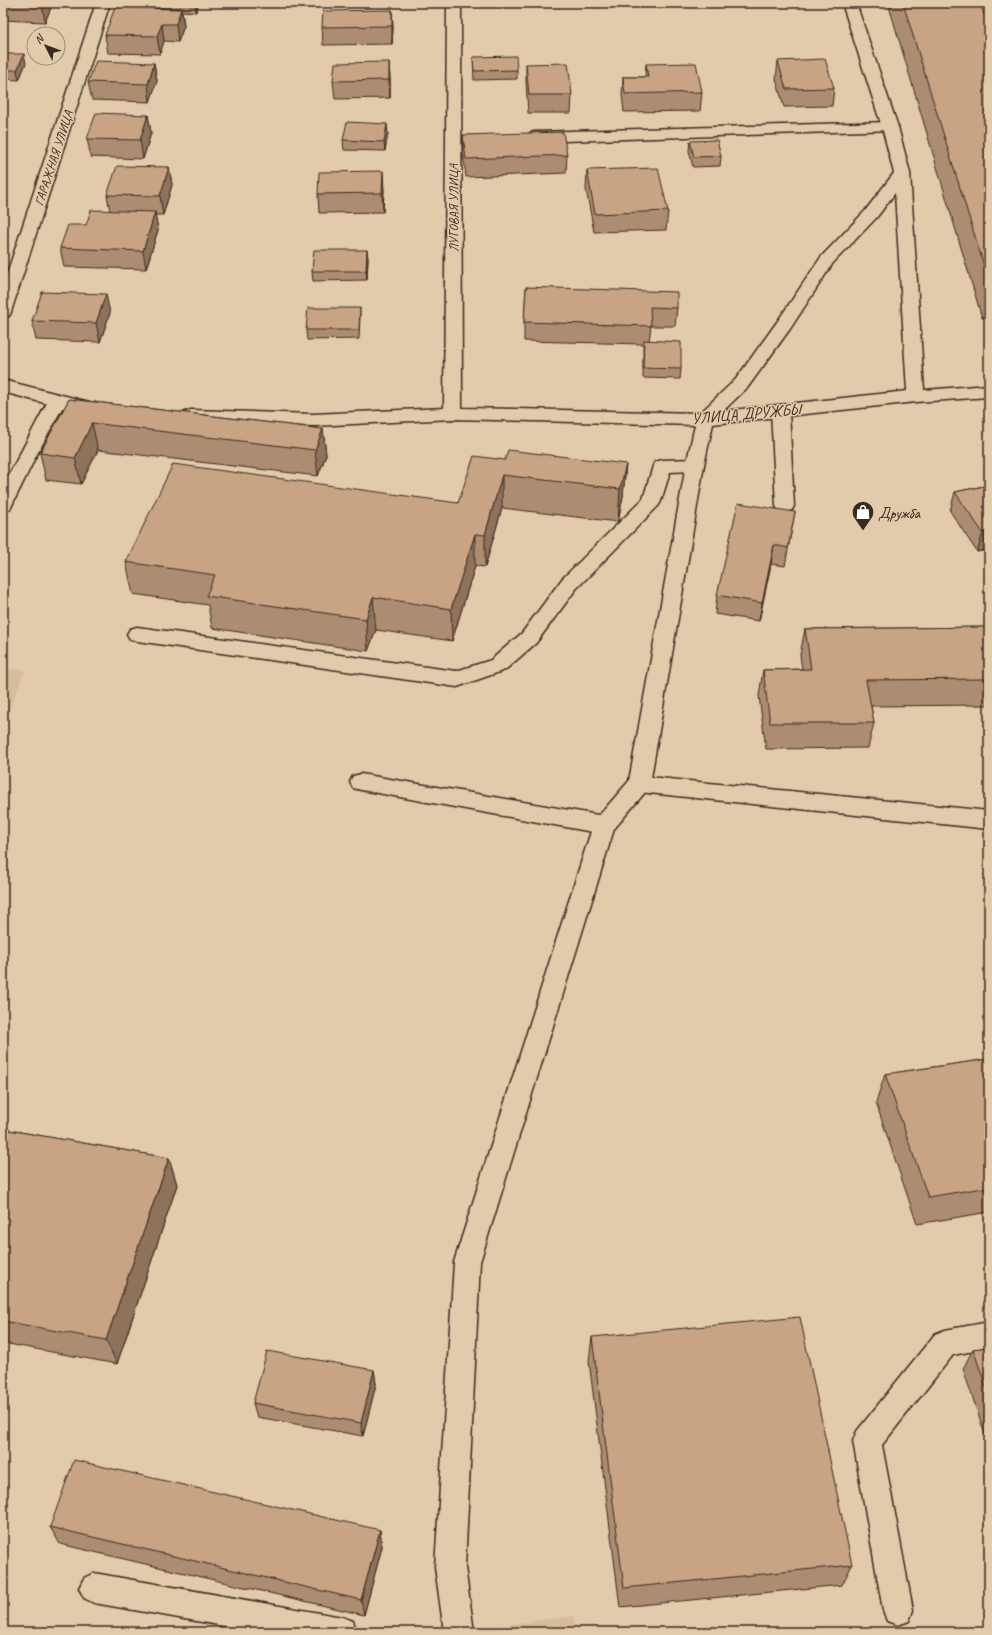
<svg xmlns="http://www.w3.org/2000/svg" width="992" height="1635" viewBox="0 0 992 1635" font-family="Caveat,sans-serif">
<rect width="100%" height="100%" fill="#e1cbab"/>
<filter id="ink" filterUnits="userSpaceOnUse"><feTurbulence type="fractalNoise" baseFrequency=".025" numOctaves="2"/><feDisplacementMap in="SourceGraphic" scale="8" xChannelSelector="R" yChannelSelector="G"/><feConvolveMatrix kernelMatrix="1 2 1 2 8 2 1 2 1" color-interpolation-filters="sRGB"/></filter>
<g filter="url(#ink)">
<path fill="#d7bc9c" d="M3,667L25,671L3,725Z
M574,1616L576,1632H492V1626Z"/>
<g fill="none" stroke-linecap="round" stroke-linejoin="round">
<g stroke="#3b2a1e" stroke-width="3">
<path id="lane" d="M890,122L895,124L898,127L895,130L534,142L529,140L526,137L529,134L534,132Z
M57,395L63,397L66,401L37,454L12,505L10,509L3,511V486L48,401L51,397Z
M780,405L786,407L789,411L794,506L792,510L785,512L778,510L776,506L771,411L774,407Z
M695,459L702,461L704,465L702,469L695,471L670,472L661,501L659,505L576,589L536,643L505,670L457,687L137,641L130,639L127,634L130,629L137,627L456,671L491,660L522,633L562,579L643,499L653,466L655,462L662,460Z
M361,774L604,816L612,819L615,825L612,831L604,834L361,790L353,788L350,782L353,776Z
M639,776L989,811V829L639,792L631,790L628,784L631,778Z
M989,1322V1348L953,1355L882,1445L913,1610L909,1621L898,1625L887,1621L883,1610L853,1441L857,1431L935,1334L945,1330Z
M94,1573L342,1617L353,1621L357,1632H258L94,1603L84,1598L79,1588L84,1578Z"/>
</g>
<g stroke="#3b2a1e" stroke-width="3">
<path id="street" d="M96,3H110L11,312L9,316L3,317V286Z
M447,3H461L462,408L700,413L736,379L777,322L821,257L865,211L894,173L882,127L842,3H856L898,127L910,173L924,390L989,385V397L916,402L713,424L704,465L650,784L647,790L614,829L480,1262L465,1567L474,1632H444L435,1567L454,1262L593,825L596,819L629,781L686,465L695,425L453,419L313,426L191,422L185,420L182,416L185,412L191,410L313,414L444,408ZM895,193L907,391L723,411L748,387L790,329L833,263L877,217Z
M3,380L101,405L104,409L101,413L95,415L86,414L3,392Z"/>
</g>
<use href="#lane" fill="#e1cbab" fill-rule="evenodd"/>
<use href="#street" fill="#e1cbab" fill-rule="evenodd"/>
</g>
<path fill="#ad8d72" stroke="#3b2a1e" d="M3,3H53L45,22L3,20Z
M128,3H199L196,12L182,11L184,26L178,42L164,41L160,54L108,53L105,35L128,7Z
M532,3H581L533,4Z
M709,3H765L764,5L710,7Z
M888,3H980L989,27V318H982Z
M392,10L393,28L392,44L323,45L322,27Z
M3,54L26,63L19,80L3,79Z
M473,57L517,70V79L474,80Z
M778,61L834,88L832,106L784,107L776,79Z
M389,62L390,80V98L335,99L333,81Z
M154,63L157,81L150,102L92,100L88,82Z
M526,64L572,95L571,113H528L526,82Z
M646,64L702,92L700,111L624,112L622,95L623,77H645Z
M148,115L151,133L143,159L91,157L87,139Z
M388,133L385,151L344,150L343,140Z
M463,135L567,155L566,173L466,177L463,153Z
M690,141L721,156L720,166L693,167L689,151Z
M169,167L172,185L163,215H155L158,230L146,269L64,267L60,248L86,225L110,211L107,195Z
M587,170L668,211L666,230L594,232L586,189Z
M384,189L383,212L319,213L318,194Z
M367,250L368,259L367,280L313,281L312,271Z
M526,287L677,308L675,326H651L649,341L681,369L680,379L643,378V344L524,341V322Z
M360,308V317L359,339L307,340L306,330Z
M110,313L100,342L36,340L32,321Z
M69,399L323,429L326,455L318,476L98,450L81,484L46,480L40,453Z
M505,460L626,464L623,496L618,522L502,508L485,567L475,566L452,641L376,630L368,651L212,628L208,605L133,594L126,562L458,503Z
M989,485V549L977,552L950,511L955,492Z
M795,512L785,566L771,564L759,621L715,614L717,595Z
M989,627V705L871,706L874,723L868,748L766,749L759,696L763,670L802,669L800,655L805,629Z
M989,1059V1212L917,1224L876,1103L885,1074Z
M3,1129L169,1158L177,1185L117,1364L3,1343Z
M592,1337L852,1565L842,1585L620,1607L589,1361Z
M989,1347V1446L963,1369L973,1349Z
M374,1370L376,1384L363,1436L257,1417L253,1403Z
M50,1527L380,1530L382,1547L364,1615L60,1544Z"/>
<path fill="#8d735c" stroke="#3b2a1e" d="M42,3H53L45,22L42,4Z
M195,3H199L196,12Z
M181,9L184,26L178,42L176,24Z
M392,10L393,28L392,44Z
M162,24L164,41L160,54L157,36Z
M24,54L26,63L19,80L17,70Z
M389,62L390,80V98L389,80Z
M154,63L157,81L150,102L148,84Z
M148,115L151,133L143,159L140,140Z
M387,124L388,133L385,151L384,142Z
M169,167L172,185L163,215L160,196Z
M383,171L384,189L383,212L382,193Z
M155,212L158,230L146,269L143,251Z
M367,250L368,259L367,280L366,271Z
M106,294L110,313L100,342L96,323Z
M92,423L98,450L81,484L75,458Z
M323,429L326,455L318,476L315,450Z
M626,464L623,496L618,522L620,489Z
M502,475V508L485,567V535Z
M989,531V549L977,552L983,533Z
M475,534V566L452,641L451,609Z
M774,545L771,564L759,621L762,603Z
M373,597L376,630L368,651L366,619Z
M169,1158L177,1185L117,1364L106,1340Z
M374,1370L376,1384L363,1436L361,1423Z
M380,1530L382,1547L364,1615L361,1600Z"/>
<path fill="#c9a484" stroke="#3b2a1e" d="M9,3H42V4Z
M903,3H980L989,27V282Z
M115,7L181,9L176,24H162L157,36L105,35Z
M392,10V26L322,27L323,11Z
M3,54H24L17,70H3Z
M516,56L517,70L474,71L473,57Z
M825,59L834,88L786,89L778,61Z
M96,61L154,63L148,84L88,82Z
M389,62V80L333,81L335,63Z
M568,63L572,95H529L526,64Z
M696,63L702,92L625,94L623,77H648L646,64Z
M96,113L148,115L140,140L87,139Z
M347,122L387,124L384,142L343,140Z
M563,132L567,155L466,159L463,135Z
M717,140L721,156L694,157L690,141Z
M117,166L169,167L160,196L107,195Z
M658,168L668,211L595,214L587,170Z
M383,171L382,193L318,194L319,172Z
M91,210L155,212L143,251L60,248L68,225H86Z
M314,250H367L366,271H312Z
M526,287L677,292V308L650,307L651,326L524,322Z
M42,292L106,294L96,323L32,321Z
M308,308H360L359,330H306Z
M644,340L681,342V369L643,368Z
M69,399L323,429L315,450L92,423L75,458L40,453Z
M508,450L626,464L620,489L502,475L485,535L475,534L451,609L373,597L366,619L206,596L215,575L126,562L173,464L458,503L474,456L505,460Z
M989,485V531L983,533L955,492Z
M738,503L795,512L788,548L774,545L762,603L717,595Z
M989,627V679L866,680L874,723H770L763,670L811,669L805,629Z
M989,1059V1187L928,1197L885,1074Z
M3,1129L169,1158L106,1340L3,1321Z
M800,1317L852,1565L624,1588L592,1337Z
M989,1347V1395L973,1349Z
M267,1351L374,1370L361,1423L253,1403Z
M74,1460L380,1530L361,1600L50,1527Z"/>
</g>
<defs>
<g id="shop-pin" transform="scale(1.15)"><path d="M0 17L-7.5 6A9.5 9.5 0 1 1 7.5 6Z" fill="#3b2a1e" stroke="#e1cbab"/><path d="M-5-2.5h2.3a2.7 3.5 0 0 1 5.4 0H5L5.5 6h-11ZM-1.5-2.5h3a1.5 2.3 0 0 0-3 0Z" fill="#fff"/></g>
</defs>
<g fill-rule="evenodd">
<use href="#shop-pin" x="863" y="512"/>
</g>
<g text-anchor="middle" stroke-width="3" stroke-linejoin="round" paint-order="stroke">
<g font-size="13" fill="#3b2a1e" stroke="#e1cbab">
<text transform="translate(53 158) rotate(-72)" y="5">ГАРАЖНАЯ УЛИЦА</text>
<text transform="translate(453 208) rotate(-90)" y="5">ЛУГОВАЯ УЛИЦА</text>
</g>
<g font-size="16" fill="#3b2a1e" stroke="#e1cbab">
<text transform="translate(746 413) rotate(-5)" y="6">УЛИЦА ДРУЖБЫ</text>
</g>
<g font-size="16" fill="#3b2a1e" stroke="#e1cbab" text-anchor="start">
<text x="878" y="518">Дружба</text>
</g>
</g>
<rect width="992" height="1635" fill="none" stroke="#e1cbab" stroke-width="16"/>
<rect x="8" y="8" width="976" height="1619" fill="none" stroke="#3b2a1e" stroke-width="1.5" filter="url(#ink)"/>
<g transform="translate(46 46) rotate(312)"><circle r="19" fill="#e1cbab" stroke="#9f8b73"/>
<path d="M0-3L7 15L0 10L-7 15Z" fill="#3b2a1e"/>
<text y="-6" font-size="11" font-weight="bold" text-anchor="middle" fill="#3b2a1e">N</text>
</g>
</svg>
